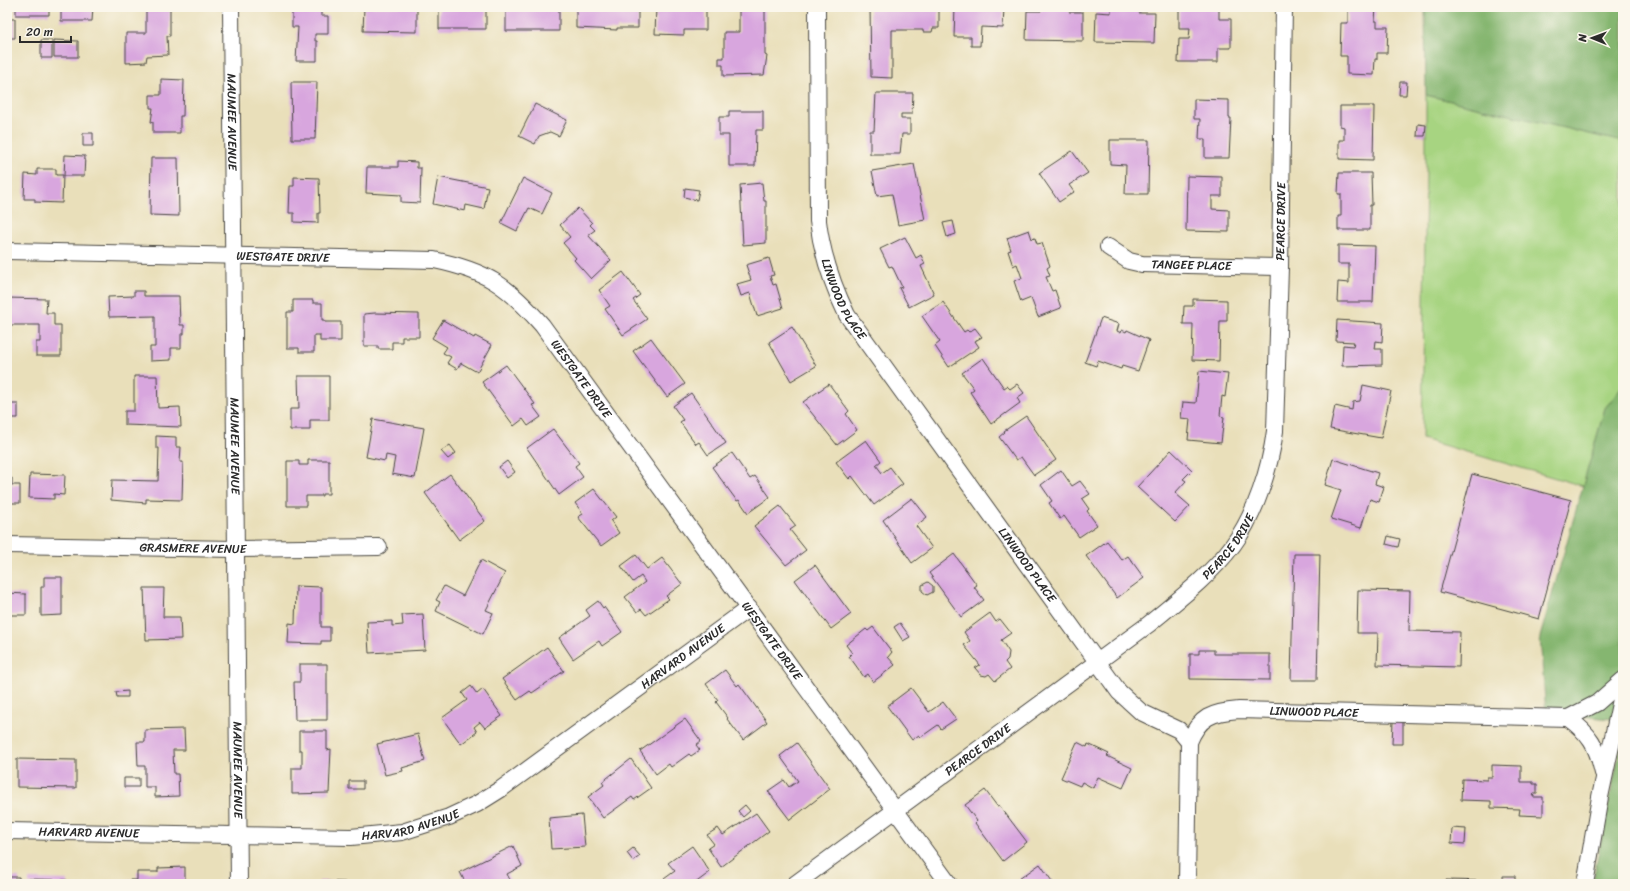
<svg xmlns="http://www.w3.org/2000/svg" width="1630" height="891" viewBox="0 0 1630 891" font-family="Sriracha,sans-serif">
<rect width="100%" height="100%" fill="#fbf7ec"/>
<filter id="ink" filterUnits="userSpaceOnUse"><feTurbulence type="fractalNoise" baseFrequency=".025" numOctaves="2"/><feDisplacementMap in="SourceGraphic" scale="8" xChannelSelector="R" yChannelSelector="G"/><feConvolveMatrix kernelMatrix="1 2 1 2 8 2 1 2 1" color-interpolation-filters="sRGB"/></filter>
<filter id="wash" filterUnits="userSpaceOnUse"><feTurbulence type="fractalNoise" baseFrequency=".012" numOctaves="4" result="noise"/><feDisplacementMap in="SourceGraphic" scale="16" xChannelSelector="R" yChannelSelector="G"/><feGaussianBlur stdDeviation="0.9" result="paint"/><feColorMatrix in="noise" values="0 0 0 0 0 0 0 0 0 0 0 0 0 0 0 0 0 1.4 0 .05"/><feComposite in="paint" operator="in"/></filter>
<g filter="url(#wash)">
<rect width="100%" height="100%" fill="#e9dfba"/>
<path fill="#a7d481" stroke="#698056" d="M1426,95L1623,142V386L1605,408L1583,486L1422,439L1426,170Z"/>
<path fill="#85b66f" stroke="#58704d" d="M1425,7H1623V142L1426,95Z
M1623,386V720L1546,713L1540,637L1605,408Z
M1623,734V884H1594V875Z"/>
<g id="blocks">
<path fill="#d8a6de" d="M16,7H49V15H16Z
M61,7H93L92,21H61Z
M146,7H170V36H167L168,55L147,56L146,62L126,63V33H146Z
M292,7H321V16H328V34H315V41H317V61H296L298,27H292Z
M364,7H417V32L363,31Z
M439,7H486V29H439Z
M506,7H559V31H506Z
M576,7H638V28H617V30L576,28Z
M656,7H706V30H684V35L655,34Z
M739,7H765V55L767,56L764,75L723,76V65H719V58H724V32H739Z
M870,7H939V28H933L932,32H923V30H892V78L871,77Z
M955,7H1004L1003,28L981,27L980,46H971V37H954Z
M1041,7H1069V12H1083V41L1026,40L1027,11H1041Z
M1111,7H1140L1139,13H1155L1154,43L1095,42L1096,12L1111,13Z
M1179,7H1219V19H1231V48H1218V62H1178L1179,39H1189L1190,28H1179Z
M1348,7H1376L1375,21H1377V27H1388L1387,53H1377V59H1375L1374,75L1347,74V56H1340L1341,23H1348Z
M7,19H15V38H7Z
M41,40H52V58H41Z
M54,40L78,41V57H54Z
M161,79L184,80L183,116H180V133H153V122H151L153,108H150V95H161Z
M291,82H317L315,139H292Z
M1400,82H1407L1406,95H1399Z
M876,93H913L912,114H901V119H910V134H902L900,154H870V131H874Z
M1194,99L1229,100V118H1231L1229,158H1205V139H1199L1200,119H1194Z
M535,104L567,120L559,136L550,132L539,136L535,144L519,136Z
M1340,106H1374L1373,160L1339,159V140H1344V127L1340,126Z
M729,111H763V130H756L755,166H729V135H719V117H729Z
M1418,124L1426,125L1425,136H1417Z
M83,133H93V146H83Z
M1110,140H1149L1148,194H1125L1126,165L1110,164Z
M1072,151L1088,173L1069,185L1074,192L1059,202L1039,173Z
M65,155L85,156L84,176H64Z
M151,158H178L179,216L150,215Z
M398,161L417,162V168H421L420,203L401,202V195L366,193L367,167H398Z
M914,164L925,220L898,225L892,194L877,196L872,171Z
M37,169H56V175H63L62,203L35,202V199H24L25,174L37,175Z
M1339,173H1371L1372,205H1370V230H1338V216H1341V194H1338Z
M1187,176L1222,177V196H1212V209L1229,210V232L1186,231Z
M294,177L319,178L320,213H318V223L294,222V213H289L290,186H294Z
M438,177L488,187L484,209L466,205L465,211L433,204Z
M523,178L552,193L542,214L529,208L517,231L501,223Z
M762,183L764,201H766V243L743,245L740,185Z
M685,188L699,190L697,200L684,197Z
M578,208L592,223L590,225L595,230L588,235L611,260L591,279L574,260L576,258L563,243L570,237L560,225Z
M953,221L956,234L947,237L943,223Z
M1029,230L1032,239L1035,238L1037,244L1042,243L1050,266L1047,268L1050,276L1046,277L1052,291L1055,290L1061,308L1038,317L1031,298L1021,302L1014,281L1022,278L1017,264L1013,266L1008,251L1011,250L1007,238Z
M905,237L916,258L921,255L925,264L921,266L934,294L909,307L899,288L902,287L892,266L889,267L880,249Z
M1338,245L1375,246L1373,302H1337L1338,282L1349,283V264H1338Z
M769,258L774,275L770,276L773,285L776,284L783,308L757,316L750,293L741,296L737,284L751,280L746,265Z
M623,272L640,295L633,300L647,319L623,335L605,309L610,306L599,290Z
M134,291H144V296H179L180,325H184V334H181V348H171V360L150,361V347H155V316L109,317L108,297L134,296Z
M7,298L47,299L46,313H54V325H61V356H36V342H40V325H7Z
M1193,299L1227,300V321H1220L1219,361L1192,360L1193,324H1183L1184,306H1193Z
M293,300H313V303H322V320H324L325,322H341V341H320V335H314V352H299V348H287V312H293Z
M943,302L964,332L967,330L969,332L975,328L982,337L975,341L979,347L949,367L935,346L940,342L922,316Z
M375,313L419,314V337H402V342H392V349H378V346H364V314Z
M1101,318L1119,324L1117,331L1121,333L1122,330L1126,332L1127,330L1149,340L1138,371L1122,366L1121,369L1098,361L1096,366L1085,362Z
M443,320L474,338L475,336L492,345L477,372L461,363L457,369L447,363L451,357L443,353L447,347L432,338Z
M1337,320L1383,323L1382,342L1376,341L1375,349H1382V365L1342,366L1343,345L1353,346L1354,342L1336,341Z
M792,327L816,366L791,381L769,342Z
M651,338L685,384L667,397L633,351Z
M983,358L1004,388L1007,386L1010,389L1017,384L1024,393L1017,398L1020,403L991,424L970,392L974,389L962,373Z
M506,365L535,404L532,405L541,417L528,426L523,419L514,426L482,382Z
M1199,371L1228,374L1225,397L1222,396L1220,416L1224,417L1221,443L1188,440L1190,419L1181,418L1183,402L1196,403Z
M134,376H157L158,408L180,407L181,427L125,425V411H134Z
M298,376H329V420H310V430H290V409H299Z
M829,384L849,411L846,414L857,430L837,445L803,402Z
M1363,385L1391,391L1381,438L1330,429L1335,406L1352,410L1353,402L1360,401Z
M691,393L726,443L708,455L699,442L696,444L680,422L683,420L673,406Z
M10,404H18V418H10Z
M1026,416L1056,460L1034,475L1021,457L1016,460L999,437L1005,432L1004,431Z
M373,419L424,428L415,478L392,474L395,457L386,455L385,461L366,457Z
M553,429L579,463L575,466L583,477L559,495L527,448Z
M156,436L176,437V447H181L180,462H183L182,500L146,499V503L111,500L112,480L158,481L159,448H156Z
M866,440L881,461L876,465L882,473L890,467L903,484L874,505L852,476L849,479L836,462Z
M450,445L456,453L448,459L441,451Z
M1171,450L1192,470L1183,479L1186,481L1175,493L1190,506L1175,522L1137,487Z
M732,453L750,479L755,476L770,497L748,513L739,500L737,501L712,467Z
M1333,459L1378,473L1375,484L1384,487L1379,502L1370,499L1361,528L1331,519L1341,490L1325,485Z
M308,460H329V494H322V496H306V506H287V461H299V465H308Z
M507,461L515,472L507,478L499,467Z
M1061,470L1072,486L1080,481L1090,494L1082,499L1089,509L1087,511L1097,525L1079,537L1064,516L1060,519L1049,503L1052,501L1041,485Z
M30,474L65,475L64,495L54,494V499L29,498Z
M450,474L485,521L459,540L425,493Z
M1472,474L1571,500L1539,619L1440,592Z
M7,478H12V485H20V503H7Z
M594,489L616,517L611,521L619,533L601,546L578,517L583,514L575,503Z
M912,498L927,517L916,526L932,548L912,563L883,520Z
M780,506L796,526L790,530L806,550L786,565L754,526Z
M1388,536L1400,539L1398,547L1386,544Z
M1107,541L1122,560L1128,556L1144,578L1117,598L1086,556Z
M954,554L977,585L974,587L984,600L961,617L929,573Z
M1294,554H1320L1317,680H1291Z
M636,555L647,569L662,558L682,584L666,596L669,599L646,615L641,609L637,612L625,597L645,582L641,576L633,582L621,566Z
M481,560L505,573L486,610L493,613L483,634L436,611L440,602L436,600L444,586L463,596Z
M815,565L851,614L831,629L795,580Z
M44,577H62V615L41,616V587H44Z
M928,582L933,586V592L927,595L922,591V585Z
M296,586L321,587V627H330V641H321V644L288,643L289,623L295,624Z
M144,588H164L163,617H180L181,639L146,640Z
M1358,590L1410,591L1409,631L1460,632L1459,667L1377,665L1378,633H1357Z
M7,593L26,594V615H7Z
M598,601L603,608L604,607L622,632L602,646L599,641L573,659L559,638L590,616L586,610Z
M990,613L996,622L1000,619L1011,633L1001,640L1009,652L1008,659L1005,662L1010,669L995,681L989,674L986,676L981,675L975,668L980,665L964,645L970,641L964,632Z
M423,614L425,650L369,653L367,622L392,621V626L403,625L402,615Z
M900,623L910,637L903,641L894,627Z
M873,627L892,652L888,657L895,665L873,682L868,674L864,677L849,656L852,653L846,645L866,629L868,631Z
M547,647L564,671L532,693L530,691L517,700L502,679Z
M1199,650H1214V654H1270V680L1190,679V654H1199Z
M300,664H327V720H295L294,682H300Z
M725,670L737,686L739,684L767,722L743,740L727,719L728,718L716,702L718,700L706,684Z
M471,686L477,694L483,689L502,716L485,728L480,722L474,727L477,732L461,744L442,718L467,700L462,693Z
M911,688L929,712L943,702L956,719L941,729L938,725L921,737L919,735L912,740L887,706Z
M128,691V697H117L116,692Z
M685,719L701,741L696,745L700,750L691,756L689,754L671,767L669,764L656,774L640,751Z
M1393,721H1403V744H1392Z
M184,729L185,750H173L174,774H178L179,796L155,797V787H145V766H138L137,742H145V730Z
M299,731H327V750L331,749L329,793L292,794V768H302V750H299Z
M418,734L425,761L402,768L403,771L385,775L377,744Z
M1077,742L1087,747L1088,744L1109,754L1107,756L1132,768L1123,788L1098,777L1093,788L1082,782L1080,786L1061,778Z
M797,743L830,789L790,820L768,791L784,780L789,787L798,781L780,756Z
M17,759L76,760V788L17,787Z
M631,759L651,788L634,800L632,797L603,818L588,797L604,785L602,782Z
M1492,765L1521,766V782H1533V784H1537V793H1534L1533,797H1543V816L1519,815L1520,809L1491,808V801L1461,800L1462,779L1487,780V777H1492Z
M124,778H139V787H124Z
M349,781H363V789H349Z
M985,790L997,806L999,805L1027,842L1003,861L975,823L977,821L965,805Z
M745,805L750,811L743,817L738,811Z
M756,813L769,831L721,867L708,848L714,844L707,835L718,828L723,835Z
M582,815L585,847L551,849L549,818Z
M1452,828L1466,829L1465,844L1451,843Z
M513,846L522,866L507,874L512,884H466L460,872Z
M692,846L710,872L694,884H657L675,871L668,863Z
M633,848L640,856L633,861L627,853Z
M1040,864L1054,884H1022L1019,879Z
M185,867V884H129V880H137V872H158V868Z
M1503,876H1515V884H1446V880L1491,881L1503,880Z
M7,877H19V884H7Z
M29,879L67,880V884H29Z
M319,881L345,882V884H319Z"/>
</g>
</g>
<g filter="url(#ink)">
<use href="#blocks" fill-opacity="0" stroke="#484640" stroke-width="1"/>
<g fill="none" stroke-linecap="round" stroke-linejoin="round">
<g stroke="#484640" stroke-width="18">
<g id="minor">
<path id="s1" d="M231,7L239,884"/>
<path id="s2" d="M817,7L818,221C822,255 832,284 847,315L1119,692L1141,712L1179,730L1189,742"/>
<path id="s3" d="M1108,247L1129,261L1142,264L1280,267"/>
<path id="s4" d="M7,251L434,260C487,271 507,285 542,325L949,884"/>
<path id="s5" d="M7,545L235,549L379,547"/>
<path d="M1568,718C1590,734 1597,746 1603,773"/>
<path id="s6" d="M7,831L351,837L402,832L449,817L477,804L501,789L749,608"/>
<path id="s7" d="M795,884L1149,624C1178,600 1210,576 1233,545C1256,514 1270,468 1275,431L1280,267L1284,7"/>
<path id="s8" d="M1187,884L1189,742C1199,717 1212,712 1239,710L1568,718L1597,703L1623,680"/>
<path d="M1585,884L1600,797L1623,690"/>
</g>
</g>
<use href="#minor" stroke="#fff" stroke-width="16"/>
</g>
</g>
<g text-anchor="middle" stroke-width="3.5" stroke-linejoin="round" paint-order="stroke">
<g font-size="12" fill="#2b2b2b" stroke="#fbf7ec">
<text dy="4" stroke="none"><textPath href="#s1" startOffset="115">MAUMEE AVENUE</textPath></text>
<text dy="4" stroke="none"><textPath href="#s7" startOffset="887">PEARCE DRIVE</textPath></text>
<text dy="4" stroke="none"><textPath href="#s4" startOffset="276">WESTGATE DRIVE</textPath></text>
<text dy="4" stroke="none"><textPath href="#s3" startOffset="88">TANGEE PLACE</textPath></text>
<text dy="4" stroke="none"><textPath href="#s2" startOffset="297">LINWOOD PLACE</textPath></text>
<text dy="4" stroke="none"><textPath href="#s4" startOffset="623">WESTGATE DRIVE</textPath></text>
<text dy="4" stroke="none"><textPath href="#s1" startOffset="439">MAUMEE AVENUE</textPath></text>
<text dy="4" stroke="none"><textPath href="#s7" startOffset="551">PEARCE DRIVE</textPath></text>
<text dy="4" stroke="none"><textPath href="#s5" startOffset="186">GRASMERE AVENUE</textPath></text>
<text dy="4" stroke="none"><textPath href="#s2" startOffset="621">LINWOOD PLACE</textPath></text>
<text dy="4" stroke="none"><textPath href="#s4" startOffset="947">WESTGATE DRIVE</textPath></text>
<text dy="4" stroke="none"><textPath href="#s6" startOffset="729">HARVARD AVENUE</textPath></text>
<text dy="4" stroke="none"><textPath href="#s8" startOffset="281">LINWOOD PLACE</textPath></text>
<text dy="4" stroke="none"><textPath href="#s7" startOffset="227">PEARCE DRIVE</textPath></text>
<text dy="4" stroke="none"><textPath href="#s1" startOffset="763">MAUMEE AVENUE</textPath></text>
<text dy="4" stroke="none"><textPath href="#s6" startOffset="405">HARVARD AVENUE</textPath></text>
<text dy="4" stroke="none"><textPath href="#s6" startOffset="82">HARVARD AVENUE</textPath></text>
</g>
</g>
<rect width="1630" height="891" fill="none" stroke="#fbf7ec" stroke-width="24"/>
<g transform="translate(1592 38) rotate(271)" stroke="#fbf7ec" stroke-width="3" paint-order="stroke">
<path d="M0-3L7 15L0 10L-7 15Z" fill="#2b2b2b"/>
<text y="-6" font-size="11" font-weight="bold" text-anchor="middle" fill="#2b2b2b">N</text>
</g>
<path d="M20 36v6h51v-6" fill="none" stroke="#2b2b2b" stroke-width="2"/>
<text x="26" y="36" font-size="12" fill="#2b2b2b" stroke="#fbf7ec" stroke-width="3" paint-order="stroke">20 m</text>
</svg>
